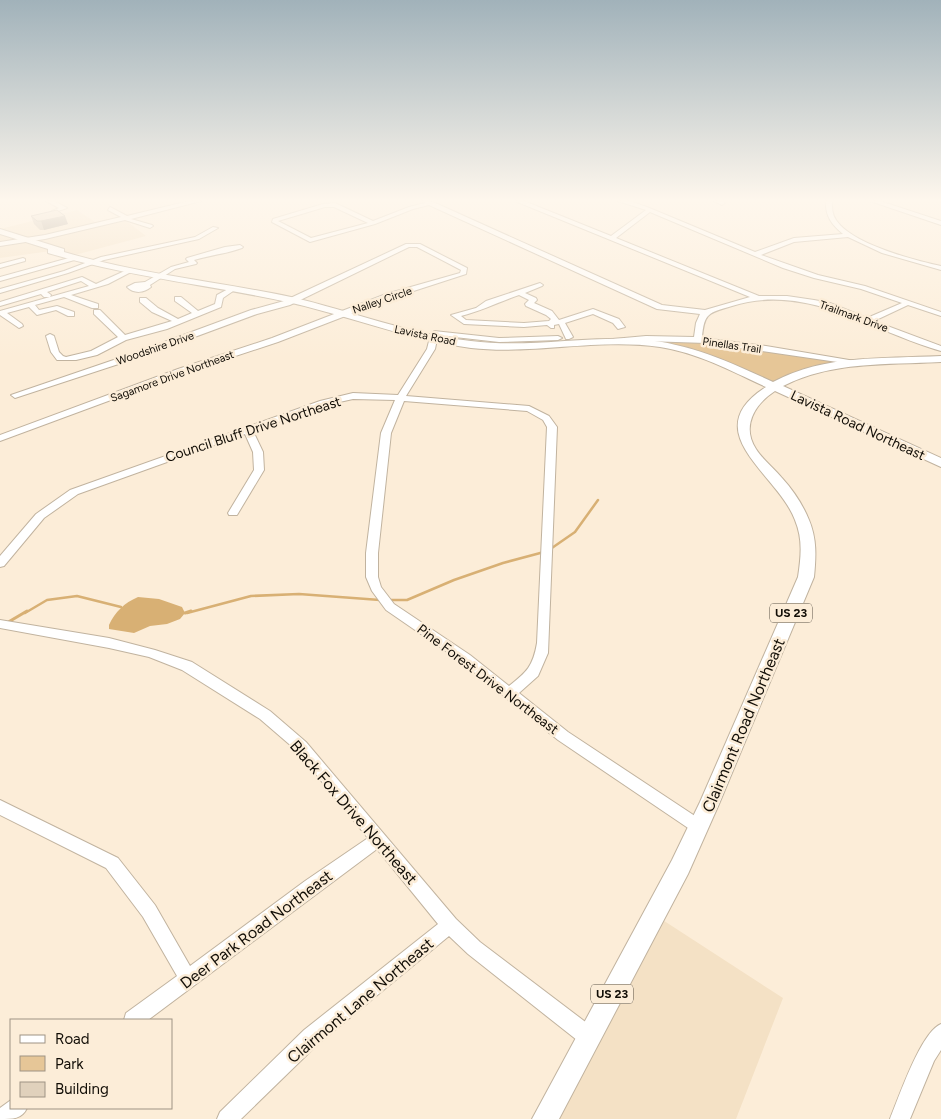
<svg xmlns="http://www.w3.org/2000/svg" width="941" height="1119" viewBox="0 0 941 1119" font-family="Figtree,sans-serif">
<rect width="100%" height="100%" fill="#fcedd8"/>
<path fill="#f4e1c5" d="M77,210L98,224L124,219L146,236L71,256L51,251L0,258V229Z
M655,915L783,998L736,1119H542Z"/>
<path fill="#e6c697" d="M638,338L705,341L844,362L779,384L736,369L713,358Z"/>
<path fill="#d8b074" d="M138,597L159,599L182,607L185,613L180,619L167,624L150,626L134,633L109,629V625C115,612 124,603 138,597Z"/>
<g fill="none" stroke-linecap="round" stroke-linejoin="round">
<path stroke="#d8b074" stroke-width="2.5" d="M549,550L575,532L598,500
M388,600H407L454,580L503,563L544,552
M25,613L47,600L77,596L121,607
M187,613L251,596L299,594L380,600"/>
<path stroke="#d8b074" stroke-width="3" d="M185,613L191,611
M0,627L27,611"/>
<g stroke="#c1b39f" stroke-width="2">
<path id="minor" d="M46,201H54L67,208L52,213V211L59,208Z
M189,201H201L131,219L152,225L153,226L150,228L125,220L45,239L0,246V242L45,235L121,217L108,210L110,207L127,216Z
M422,201L433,202L662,305L705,310L750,297L515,201H524L611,236L646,210L618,201H629L647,207L755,252L794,238L843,234C832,225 825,216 826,201H832C832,208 832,214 836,220C852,244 913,260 941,266V270L882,253L848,237L794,242L761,255L818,275L865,286L941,312V316L908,305L874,321L941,346V351C872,332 807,282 732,306C709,313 704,312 702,338L766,346L855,361L859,363L858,365L706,343L646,341L616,343L612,341L613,339L646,336L694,337L696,323L700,314L657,309L429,205L413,209L375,224L310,242L272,222L273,219L323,204L335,203L373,221L409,207L425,203ZM325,207H334L368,223L311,238L278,221ZM650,212L783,268L814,278L861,289L902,303L867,318L830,303L814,300L787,296H759L616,238Z
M714,201H723L725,203L722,205Z
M870,201H880L941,221V225Z
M213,227L218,228L199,239L104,260L68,273L0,293V289L64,271L101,257L195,237Z
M406,244H420L467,268L466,274L392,298L278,342L184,373L0,441V435L178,369L272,338L386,294L460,273L461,270L417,247H409L290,305L257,314L146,355L18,397L15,398L11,395L140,351L251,310L284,301Z
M240,245L243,247L242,248C226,254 210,255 194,260L197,263L196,264L175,269L150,285L151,287C144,293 134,294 127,287L135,283L145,282L171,267L189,262L186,259L187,258L225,247Z
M76,256L79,258L78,259L0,281V277Z
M23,258L25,259V261L0,268V264Z
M129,269L131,270V272L108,284L71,295L98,304V308H92L64,297L35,305L39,310L57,306L74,312V316H68L56,310L37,315L29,307L7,313L22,324L23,326L19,328L0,315V311L89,286L81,281L47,292L51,295L50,297H44L41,294L0,306V302L82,277L96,284Z
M540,283L543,285L542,286L525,293L536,298L537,300L534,303L552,311L559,320L593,309L619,319L625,327L618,329L613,323L593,314L565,323L573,337L569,339H566L559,324L554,325V328H551L547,325L524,327L464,324L451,315L476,308L486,301ZM519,295L529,300L525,304L526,306L546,315L551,319L549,321L524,323L466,320L461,316C481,311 499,302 519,295Z
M230,288L236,289L223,298L221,307L167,329L126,340L97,355L76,360H57L51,352L46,336L50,334L54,336L59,352L63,356L66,357L91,351L118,337L94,314V310H100L125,335L172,321L152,312L140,302V298H146L158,308L178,319L192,313L175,301V297H181L198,311L215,304L217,295Z
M434,331L499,338L558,336L562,338L558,340L499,342L437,335L433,333Z
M430,337L437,339L435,349L406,396L529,406L549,416L557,427L548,653L538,676L519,693L568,732L704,822L707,827L704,832L699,834L694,832L558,740L460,661L386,610L372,591L366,577V553L381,433L395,400L353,399L326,405L253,431L263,452L264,470L237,515H229L228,513L254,470L253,452L245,434L78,494L44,518L4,566L0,567V556L36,514L70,490L320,401L353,393L398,395L427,349ZM404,401L527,411L543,420L547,427L537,643C533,666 527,672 509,686L470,655L394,604L381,587L378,577V553L391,433Z
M0,620L109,638L155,650L192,662L270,711L306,742L456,919L480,942L596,1030L598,1037L596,1044L589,1046L582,1044L468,954L449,936L318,1044L241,1119H217L220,1112L304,1030L438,924L377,849L148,1020H124L126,1013L177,976L143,917L106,868L0,815V800L118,858L155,905L190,966L305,881L368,838L296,750L260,719L182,670L149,657L109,648L0,628Z
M941,1024V1050L934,1061L910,1119H890C899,1097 921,1032 941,1024Z
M11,1100V1108H27C22,1119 13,1119 0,1119V1108Z"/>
</g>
<g stroke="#c1b39f" stroke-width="2">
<path id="major" d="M0,229L64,249V252C138,274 216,281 291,297C351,311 409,334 471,341C524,348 579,337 633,339C684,341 728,361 773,382C825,354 884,359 941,356V362C887,365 832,361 783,386L941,458V467L775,391C755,404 741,426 756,449C763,460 774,468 782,478C793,490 803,505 809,520C817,539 816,557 814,577L719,804L688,874L559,1119H532L672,860L700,802L798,577C801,557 803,539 795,520C778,474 695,432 766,387C731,371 698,353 660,347C597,338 534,355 471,348C410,340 352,317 292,303C211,285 128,277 48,253V249L0,234Z"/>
</g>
<use href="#minor" fill="#fff" fill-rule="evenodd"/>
<use href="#major" fill="#fff" fill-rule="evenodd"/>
</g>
<path fill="#c1b4a2" d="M31,216L68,224L44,230H40L34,224Z"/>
<path fill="#9d9284" d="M65,216L68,224L44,230L41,221Z"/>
<path fill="#e0d1bc" stroke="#9d9284" d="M57,210L65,216L41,221H37L31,216Z"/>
<linearGradient id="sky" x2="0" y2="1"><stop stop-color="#a1b2ba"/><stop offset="0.56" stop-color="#fef7ed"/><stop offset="1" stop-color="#fef7ed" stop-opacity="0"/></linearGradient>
<rect width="941" height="358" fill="url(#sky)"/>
<g text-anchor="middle" stroke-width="5" stroke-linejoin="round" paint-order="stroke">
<g font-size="11" fill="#110d06" stroke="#fcedd8">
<text transform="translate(382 300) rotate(-19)" y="4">Nalley Circle</text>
<text transform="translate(854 316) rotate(20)" y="4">Trailmark Drive</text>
<text transform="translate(425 335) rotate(12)" y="4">Lavista Road</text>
<text transform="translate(732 345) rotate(8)" y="4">Pinellas Trail</text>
<text transform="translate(155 348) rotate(-19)" y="4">Woodshire Drive</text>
<text transform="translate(172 376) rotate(-20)" y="4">Sagamore Drive Northeast</text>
</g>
<g fill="#fcedd8" stroke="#585045" stroke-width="1">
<rect x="770" y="603.5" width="42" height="19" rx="4"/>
<rect x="591" y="984.5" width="42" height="19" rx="4"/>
</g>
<g font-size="12" font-weight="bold" fill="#110d06">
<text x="791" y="617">US 23</text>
<text x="612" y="998">US 23</text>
</g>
<g font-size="14" fill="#110d06" stroke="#fcedd8">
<text transform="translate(858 425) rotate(25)" y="5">Lavista Road Northeast</text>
<text transform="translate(253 429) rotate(-18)" y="5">Council Bluff Drive Northeast</text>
<text transform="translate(488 679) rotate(37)" y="5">Pine Forest Drive Northeast</text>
</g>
<g font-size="16" fill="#110d06" stroke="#fcedd8">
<text transform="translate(743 725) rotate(-67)" y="6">Clairmont Road Northeast</text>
<text transform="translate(354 812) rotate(49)" y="6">Black Fox Drive Northeast</text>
<text transform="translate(256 929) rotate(-37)" y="6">Deer Park Road Northeast</text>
<text transform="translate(360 1000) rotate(-40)" y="6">Clairmont Lane Northeast</text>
</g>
</g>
<rect x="10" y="1019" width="162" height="90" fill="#fcedd8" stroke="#9e9384"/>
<rect x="20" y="1035" width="25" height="8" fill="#ffffff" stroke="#9e9384"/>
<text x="55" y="1044" font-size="15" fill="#110d06">Road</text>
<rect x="20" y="1056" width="25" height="15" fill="#e6c697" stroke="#9e9384"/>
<text x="55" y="1069" font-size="15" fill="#110d06">Park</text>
<rect x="20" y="1082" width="25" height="15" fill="#e0d1bc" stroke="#9e9384"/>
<text x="55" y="1094" font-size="15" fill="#110d06">Building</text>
</svg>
